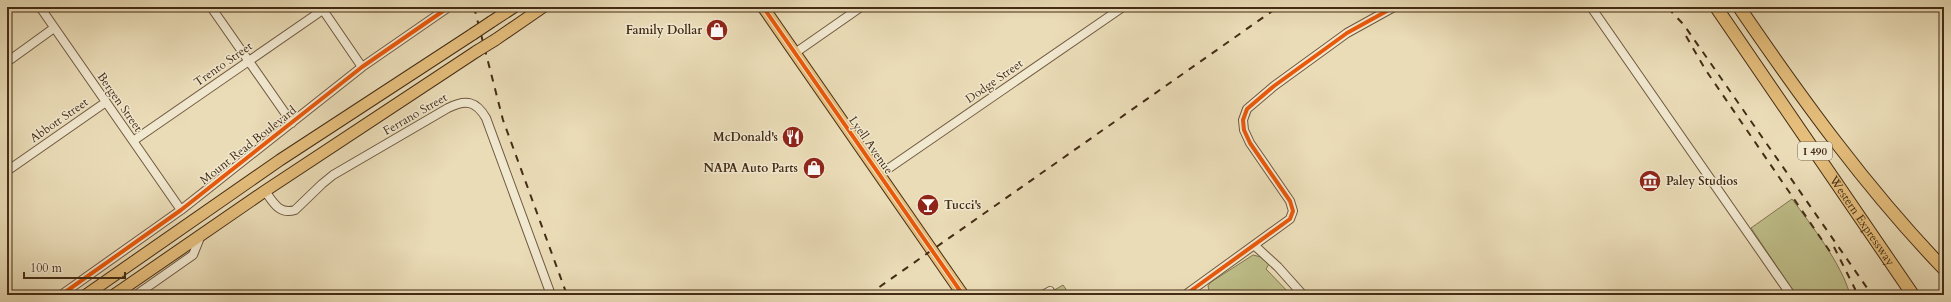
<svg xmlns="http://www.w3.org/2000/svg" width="1951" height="302" viewBox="0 0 1951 302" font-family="Cardo,serif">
<rect width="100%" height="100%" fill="#eadcb7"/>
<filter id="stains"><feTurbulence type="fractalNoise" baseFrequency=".005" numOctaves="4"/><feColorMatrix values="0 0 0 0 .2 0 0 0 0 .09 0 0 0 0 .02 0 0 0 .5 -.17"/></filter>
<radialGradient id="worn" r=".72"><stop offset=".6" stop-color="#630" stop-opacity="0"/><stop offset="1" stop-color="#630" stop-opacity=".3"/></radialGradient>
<path fill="#bebe89" stroke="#81754f" d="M1792,199C1811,225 1842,264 1850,295H1796L1751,228Z
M1253,255L1261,257L1269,264L1266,269L1291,295H1210L1208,286L1211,282Z
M1063,285L1070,295H1050L1051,292Z"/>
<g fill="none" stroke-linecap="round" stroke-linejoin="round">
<g stroke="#6e583e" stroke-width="10">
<path id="minor" d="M40,7L181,210
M211,7L292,123
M1591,7L1791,295
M323,10L362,67
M795,53L861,7
M7,62L54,28
M133,141L327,7
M7,171L106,102
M879,175L1123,7
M265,191C273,202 279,215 295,210L322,184L333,175L448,108C466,99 476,101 486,118L551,295
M1254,245L1278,267L1303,295
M61,295L181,210L362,67L446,9
M136,295L193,255L201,235
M1043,295L1050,291
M1185,295L1290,219L1293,211L1290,201L1250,143L1244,130L1243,120L1247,109L1274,86L1347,33L1394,7"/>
</g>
<g stroke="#442c15" stroke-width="13">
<path id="major" d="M763,7L963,295
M491,22L514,7
M495,40L543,7
M86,295L280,160L473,34
M114,295L265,191L477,51"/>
</g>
<g stroke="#442c15" stroke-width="14">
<g id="highway">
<path id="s1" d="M1716,7L1913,295"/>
<path d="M1739,7C1802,99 1867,189 1944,269"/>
</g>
</g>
<use href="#minor" stroke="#f1e8d0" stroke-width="8"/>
<use href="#major" stroke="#e5be7c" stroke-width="11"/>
<use href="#highway" stroke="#e5be7c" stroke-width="12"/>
<path stroke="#442c15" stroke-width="2" stroke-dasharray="7 7" stroke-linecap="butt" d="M474,7L503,120L567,295
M1668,8L1684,25L1872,295
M1686,36L1705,69L1833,256
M1834,247L1855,289L1856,295
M868,295L1278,7"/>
<g stroke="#442c15" stroke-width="13" stroke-linecap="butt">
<path id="major-bridge" d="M473,34L491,22
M477,51L495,40"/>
</g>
<use href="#major-bridge" stroke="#e5be7c" stroke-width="11"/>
<g stroke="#f1e8d0" stroke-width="6">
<path id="cycleway" d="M763,7L963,295
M61,295L181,210L362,67L446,9
M1185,295L1290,219L1293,211L1290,201L1250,143L1244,130L1243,120L1247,109L1274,86L1347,33L1394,7"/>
</g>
<use href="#cycleway" stroke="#e8590c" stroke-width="4"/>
</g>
<defs>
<g id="shop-disc" transform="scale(1.15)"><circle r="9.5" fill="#8f2418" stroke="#f1e8d0"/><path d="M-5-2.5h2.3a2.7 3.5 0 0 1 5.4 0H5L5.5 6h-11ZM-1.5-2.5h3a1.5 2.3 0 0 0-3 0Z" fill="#fff"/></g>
<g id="restaurant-disc" transform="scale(1.15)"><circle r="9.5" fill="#8f2418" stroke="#f1e8d0"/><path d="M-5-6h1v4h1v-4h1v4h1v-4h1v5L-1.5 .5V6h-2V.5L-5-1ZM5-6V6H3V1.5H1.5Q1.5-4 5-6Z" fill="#fff"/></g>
<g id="museum-disc" transform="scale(1.15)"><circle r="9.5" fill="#8f2418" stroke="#f1e8d0"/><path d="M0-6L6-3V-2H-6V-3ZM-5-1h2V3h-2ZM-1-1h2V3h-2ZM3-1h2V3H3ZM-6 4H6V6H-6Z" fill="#fff"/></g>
<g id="bar-disc" transform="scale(1.15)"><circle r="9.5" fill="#8f2418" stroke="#f1e8d0"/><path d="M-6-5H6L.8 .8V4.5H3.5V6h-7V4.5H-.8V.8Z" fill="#fff"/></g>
</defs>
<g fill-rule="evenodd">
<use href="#shop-disc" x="717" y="30"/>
<use href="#restaurant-disc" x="793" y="137"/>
<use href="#shop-disc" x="814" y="168"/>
<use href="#museum-disc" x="1650" y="181"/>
<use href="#bar-disc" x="928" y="205"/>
</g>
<g text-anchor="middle" stroke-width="3" stroke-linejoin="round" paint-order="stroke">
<rect fill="#f1e8d0" stroke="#78644d" stroke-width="1" x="1798" y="142" width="34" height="18" rx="3"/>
<g font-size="11" font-weight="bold" fill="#442c15">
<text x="1815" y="155">I 490</text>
</g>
<g font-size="12" font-weight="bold" fill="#442c15" stroke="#f1e8d0" text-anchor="end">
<text x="702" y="34">Family Dollar</text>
<text x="778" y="141">McDonald's</text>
<text x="798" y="172">NAPA Auto Parts</text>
<text x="1666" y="185" text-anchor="start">Paley Studios</text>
<text x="944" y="209" text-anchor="start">Tucci's</text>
</g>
<g font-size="12" fill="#442c15" stroke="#f1e8d0">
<text transform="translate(223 64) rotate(-35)" y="4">Trento Street</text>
<text transform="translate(994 81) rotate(-35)" y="4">Dodge Street</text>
<text transform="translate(120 102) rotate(55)" y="4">Bergen Street</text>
<text transform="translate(415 114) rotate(-30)" y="4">Ferrano Street</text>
<text transform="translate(59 120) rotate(-35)" y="4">Abbott Street</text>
<text transform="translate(248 145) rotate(-38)" y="4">Mount Read Boulevard</text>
<text transform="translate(871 145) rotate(55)" y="4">Lyell Avenue</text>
<text dy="4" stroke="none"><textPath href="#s1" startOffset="259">Western Expressway</textPath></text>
</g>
</g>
<rect width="1951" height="302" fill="none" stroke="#eadcb7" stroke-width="24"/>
<rect x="8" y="8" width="1935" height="286" fill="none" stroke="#442c15" stroke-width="2"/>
<rect x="12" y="12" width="1927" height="278" fill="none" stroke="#442c15"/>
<path d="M24 272v6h101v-6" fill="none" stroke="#442c15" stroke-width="2"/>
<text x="30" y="272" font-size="12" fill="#442c15" stroke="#f1e8d0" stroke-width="3" paint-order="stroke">100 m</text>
<rect width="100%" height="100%" filter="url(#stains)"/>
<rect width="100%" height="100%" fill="url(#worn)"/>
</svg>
